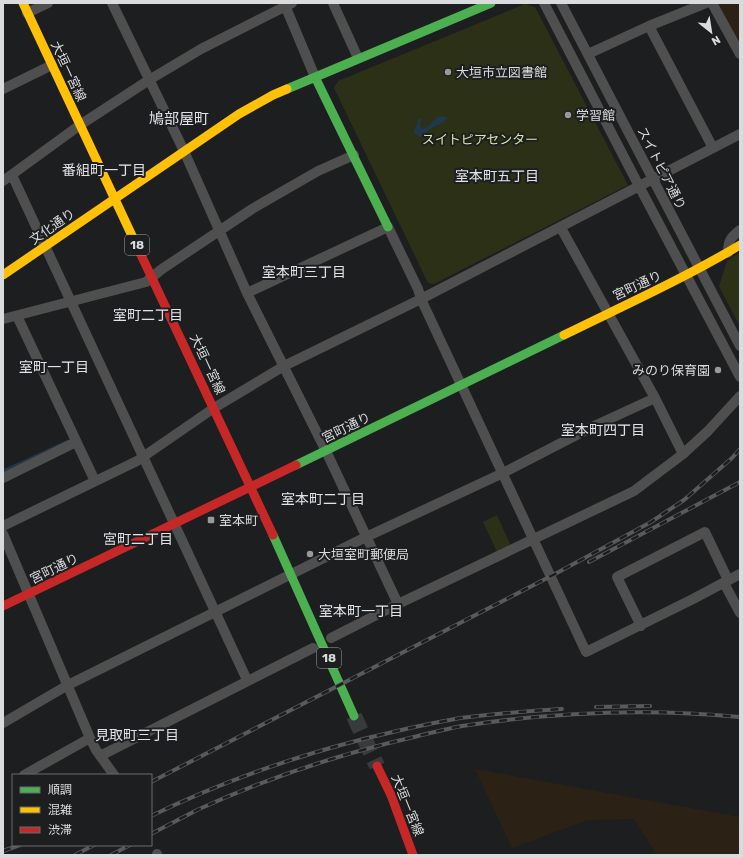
<svg xmlns="http://www.w3.org/2000/svg" width="743" height="858" viewBox="0 0 743 858" font-family="Rubik,'Noto Sans JP',sans-serif">
<rect width="100%" height="100%" fill="#1d1e1f"/>
<path fill="#2b2215" d="M718,3H740V44Z
M475,769L740,817V855H657L634,819L588,820L512,848Z"/>
<path fill="#2b3017" d="M525,4L535,7L628,185L434,284L428,283L334,88L338,81Z
M740,252V327L719,286L727,261Z
M497,515L511,546L497,552L483,522Z"/>
<path fill="#1f384b" d="M441,116L446,117L447,119C442,124 436,125 430,129C425,132 424,136 419,137L414,132L418,121L416,120L421,118V119C420,123 419,126 423,129C430,127 433,118 441,116Z"/>
<g fill="none" stroke-linecap="round" stroke-linejoin="round">
<path stroke="#1f384b" stroke-width="2.5" d="M3,471L68,441"/>
<path stroke="#393a3c" stroke-width="16" stroke-dasharray="16 8" stroke-linecap="butt" d="M354,716L377,766"/>
<path stroke="#4f4f4f" stroke-width="10" d="M112,3L184,151L247,293L326,451L398,604
M284,3L315,77
M333,3L358,58
M544,3L639,186L740,377
M561,3L740,346
M712,3L740,54
M27,13L48,3
M649,26L713,148
M588,54L649,26L706,3
M3,89L52,65
M12,175L247,680
M3,181L80,125L149,80L201,49L292,3
M561,228L655,398L683,454
M728,253C728,241 730,238 740,230
M247,293L388,227L418,289L421,299L586,652L693,599L740,574
M17,316L95,481
M3,319L146,282L162,269L252,209L318,171L354,155
M3,478L76,442
M3,526L137,461L214,408L284,366L421,299L740,134
M3,534L90,738L96,750L114,775
M724,583L740,613
M641,626L617,577L705,532L728,580
M331,638L398,604L634,491L683,454L708,431L740,396
M3,723L68,685L366,537L503,473L592,427L655,398
M100,756L313,648
M24,775L90,738
M157,855V854"/>
<path stroke="#4caf50" stroke-width="9" d="M315,77L388,227
M287,89L491,3
M296,465L564,335
M273,535L354,716"/>
<path stroke="#ffc107" stroke-width="9" d="M23,3L134,240
M3,275L239,114L273,95L287,89
M564,335C623,306 683,279 740,245"/>
<path stroke="#c62828" stroke-width="9" d="M134,240L273,535
M3,606L296,465
M377,766L391,795L413,855"/>
<g stroke="#5a5a5b" stroke-width="4">
<path id="rail" d="M589,562L740,482
M596,707L650,706
M151,782L555,574L651,522L684,500L732,458L740,449
M151,816C230,778 312,750 397,731C418,726 439,722 460,718C494,714 528,711 562,709
M151,834C166,826 182,818 197,810C267,778 340,754 414,737C430,733 446,729 462,726C554,712 648,708 740,717
M3,851L20,845
M75,855L94,845
M111,855L130,845"/>
</g>
<use href="#rail" stroke="#1c1e20" stroke-width="2.5" stroke-dasharray="8" stroke-linecap="butt"/>
</g>
<g fill="#98999a" stroke="#1c1e20" stroke-width="1.5">
<circle cx="448" cy="72" r="4"/>
<circle cx="568" cy="115" r="4"/>
<circle cx="718" cy="370" r="4"/>
<rect x="207" y="516" width="8" height="8" rx="2"/>
<circle cx="310" cy="554" r="4"/>
</g>
<g text-anchor="middle" stroke-width="4" stroke-linejoin="round" paint-order="stroke">
<g fill="#1c1e20" stroke="#a1a2a4" stroke-width="1">
<rect x="125" y="235" width="24" height="20" rx="3"/>
<rect x="317" y="648" width="24" height="20" rx="3"/>
</g>
<g font-size="12" font-weight="bold" fill="#dadbdd">
<text x="137" y="249">18</text>
<text x="329" y="662">18</text>
</g>
<g font-size="13" fill="#dadbdd" stroke="#1c1e20">
<text transform="translate(69 71) rotate(65)" y="5">大垣一宮線</text>
<text transform="translate(662 168) rotate(63)" y="5">スイトピア通り</text>
<text transform="translate(52 226) rotate(-35)" y="5">文化通り</text>
<text transform="translate(637 285) rotate(-25)" y="5">宮町通り</text>
<text transform="translate(208 364) rotate(65)" y="5">大垣一宮線</text>
<text transform="translate(346 427) rotate(-26)" y="5">宮町通り</text>
<text transform="translate(54 568) rotate(-26)" y="5">宮町通り</text>
<text transform="translate(408 805) rotate(68)" y="5">大垣一宮線</text>
</g>
<g font-size="13" fill="#dadbdd" stroke="#1c1e20" text-anchor="start">
<text x="456" y="77">大垣市立図書館</text>
<text x="576" y="120">学習館</text>
<text x="710" y="375" text-anchor="end">みのり保育園</text>
<text x="219" y="525">室本町</text>
<text x="318" y="559">大垣室町郵便局</text>
</g>
<g font-size="13" fill="#d8e6ab" stroke="#1c1e20">
<text x="480" y="144">スイトピアセンター</text>
</g>
<g font-size="14" fill="#e1e3e7" stroke="#1c1e20">
<text x="104" y="175">番組町一丁目</text>
<text x="497" y="181">室本町五丁目</text>
<text x="304" y="277">室本町三丁目</text>
<text x="148" y="320">室町二丁目</text>
<text x="54" y="372">室町一丁目</text>
<text x="603" y="435">室本町四丁目</text>
<text x="323" y="504">室本町二丁目</text>
<text x="138" y="544">宮町二丁目</text>
<text x="361" y="616">室本町一丁目</text>
<text x="137" y="740">見取町三丁目</text>
</g>
<g font-size="15" fill="#e1e3e7" stroke="#1c1e20">
<text x="179" y="124">鳩部屋町</text>
</g>
</g>
<rect width="743" height="858" fill="none" stroke="#dadbdd" stroke-width="8"/>
<rect x="12" y="774" width="140" height="72" fill="#1c1e20" stroke="#686a6c"/>
<rect x="20" y="787" width="20" height="6" fill="#4caf50" stroke="#686a6c"/>
<text x="48" y="794" font-size="12" fill="#dadbdd">順調</text>
<rect x="20" y="807" width="20" height="6" fill="#ffc107" stroke="#686a6c"/>
<text x="48" y="814" font-size="12" fill="#dadbdd">混雑</text>
<rect x="20" y="827" width="20" height="6" fill="#c62828" stroke="#686a6c"/>
<text x="48" y="834" font-size="12" fill="#dadbdd">渋滞</text>
<g transform="translate(711 32) rotate(150)" stroke="#1c1e20" stroke-width="3" paint-order="stroke">
<path d="M0-3L7 15L0 10L-7 15Z" fill="#dadbdd"/>
<text y="-6" font-size="11" font-weight="bold" text-anchor="middle" fill="#dadbdd">N</text>
</g>
</svg>
